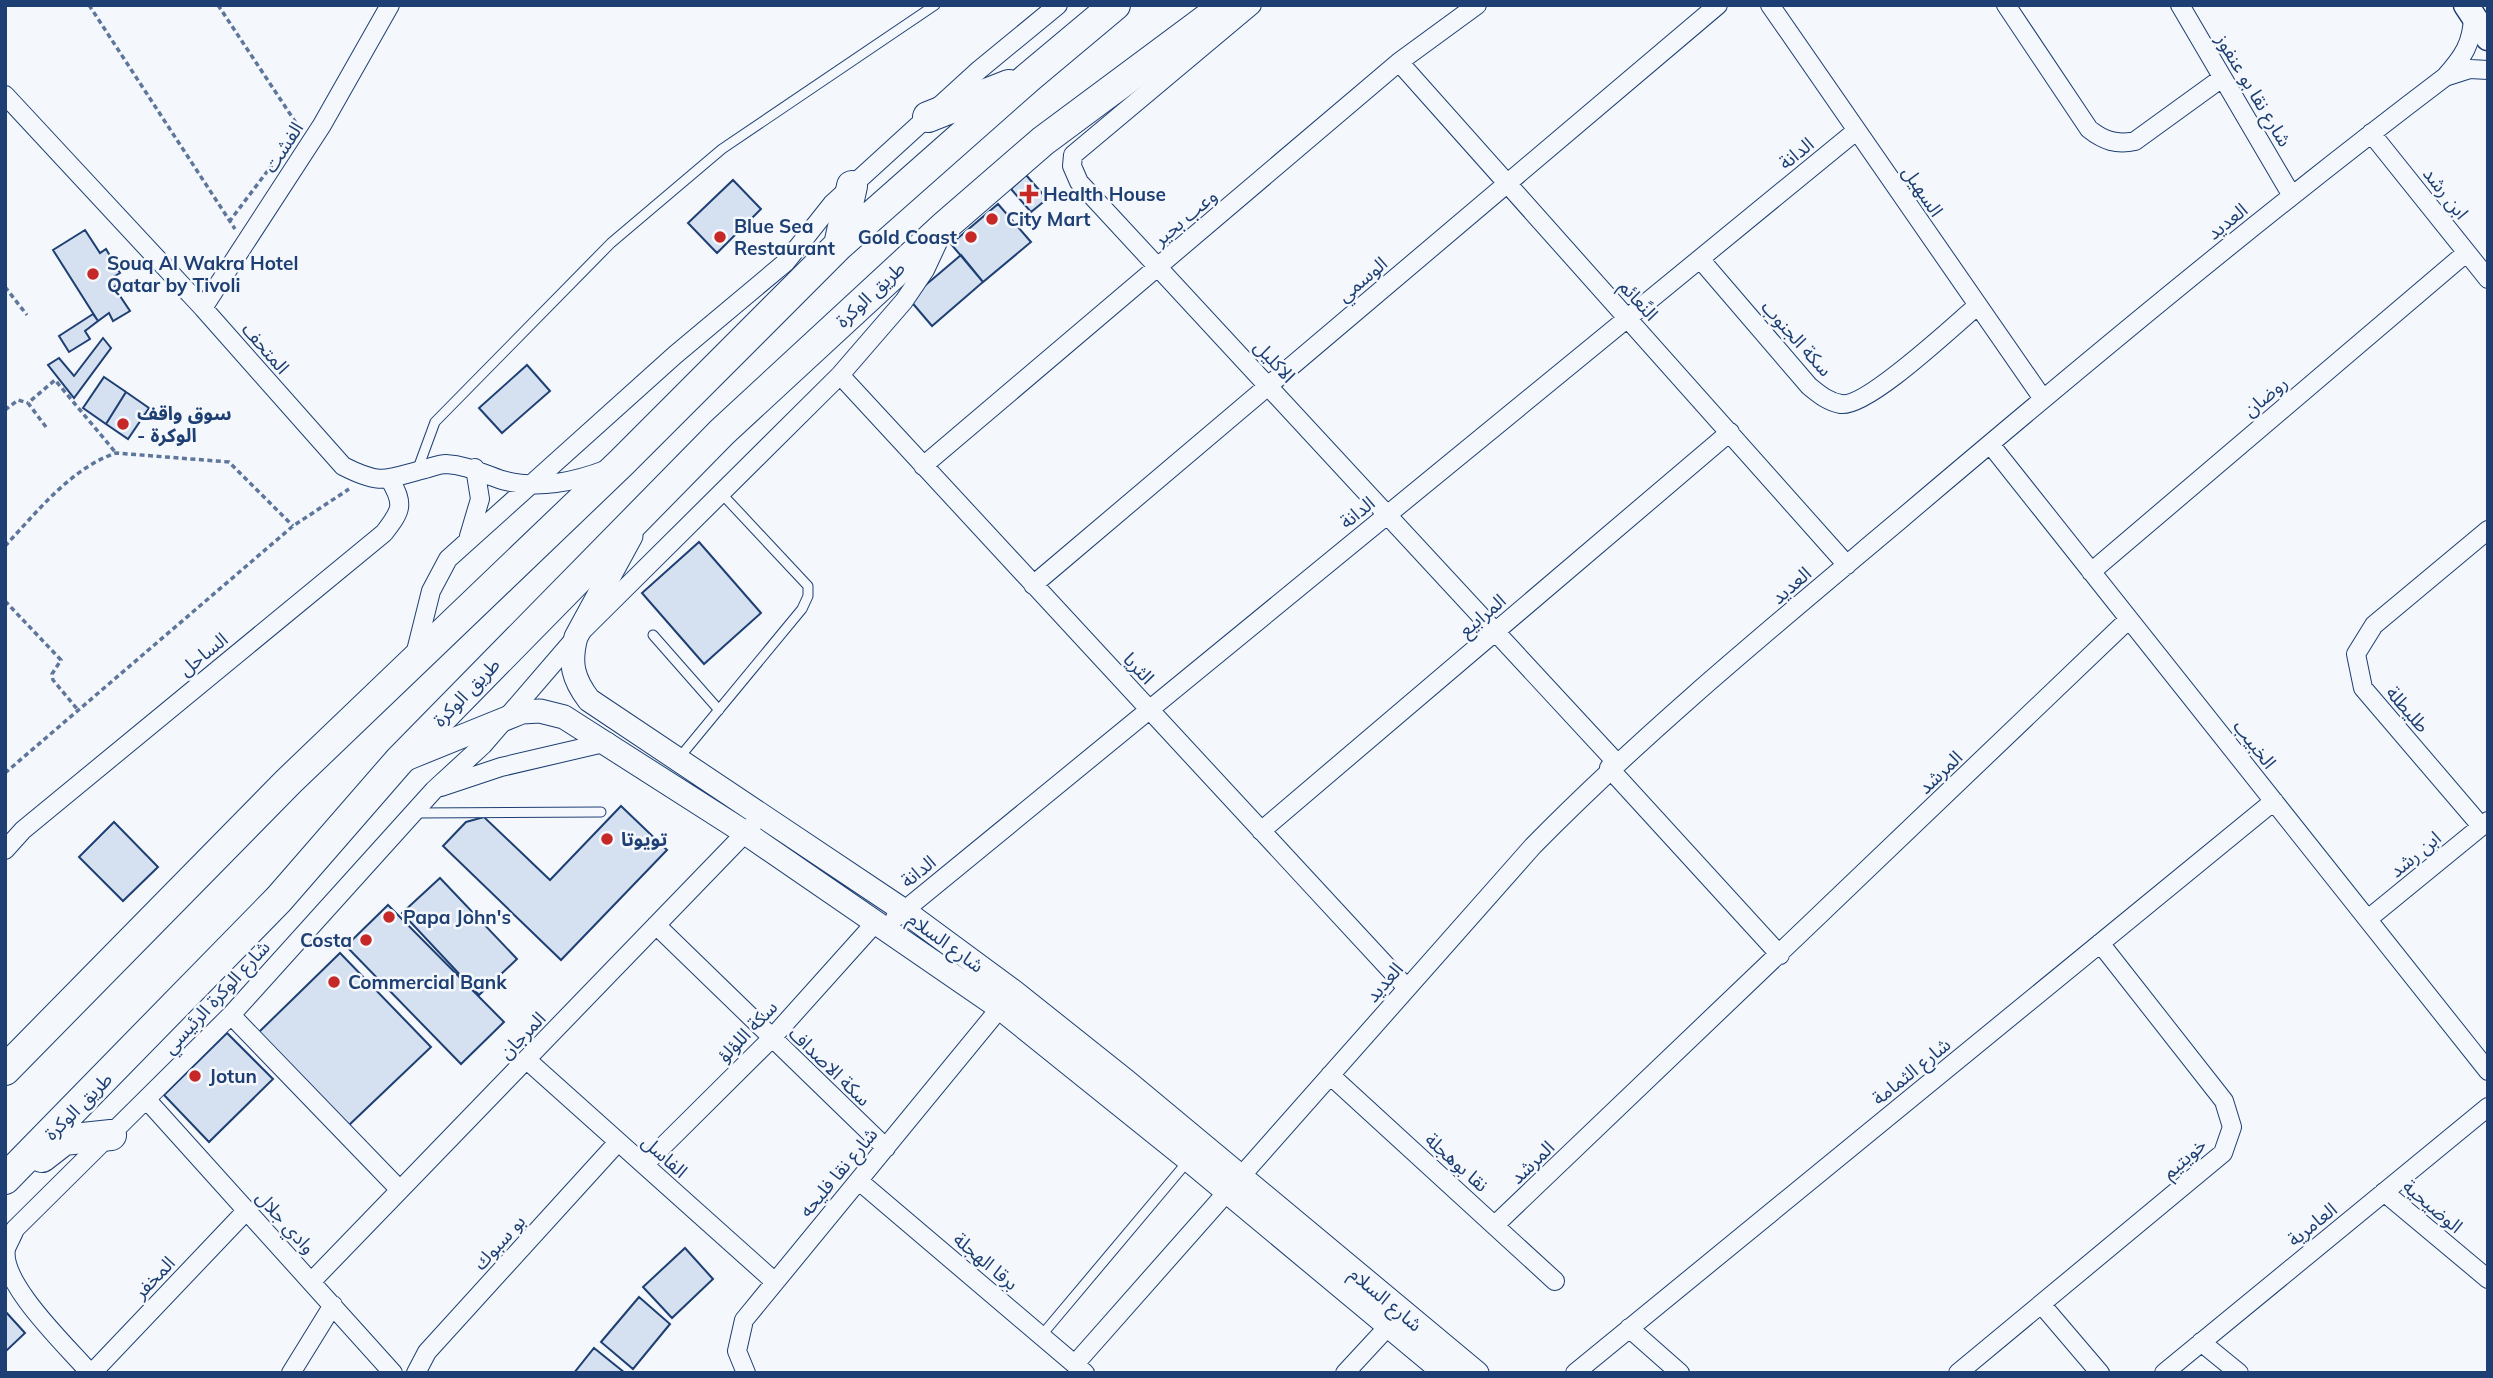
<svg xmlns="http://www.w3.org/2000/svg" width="2493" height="1378" viewBox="0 0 2493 1378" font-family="Mulish,'Noto Sans Arabic',sans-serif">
<rect width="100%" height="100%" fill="#f4f7fb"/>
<path fill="#d5e0f0" stroke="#1d3f73" stroke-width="2" d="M1026,175L1047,199L1031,212L1011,189Z
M733,180L761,209L717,253L688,223Z
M998,204L1031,242L983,282L951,244Z
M85,230L100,253L106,249L120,273L115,276L120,283L114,287L130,311L113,321L109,313L98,321L53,250Z
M961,255L983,282L932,326L909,299Z
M93,314L98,321L85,331L90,339L69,352L59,336Z
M103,338L111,348L74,398L48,365L59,358L74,376Z
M527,365L550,391L502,433L479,408Z
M104,377L126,392L106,424L83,408Z
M126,392L149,408L128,439L106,424Z
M699,542L761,613L704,664L642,593Z
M621,806L667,850L561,960L443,846L466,822L484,817L550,880Z
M114,822L158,867L123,901L79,857Z
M440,878L517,959L479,995L402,913Z
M388,905L504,1022L461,1064L346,946Z
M340,953L431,1047L348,1126L258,1033Z
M227,1033L273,1079L209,1142L164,1095Z
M685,1248L713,1279L672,1318L643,1287Z
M639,1297L670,1324L633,1369L601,1342Z
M5,1311L25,1333L5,1352Z
M594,1348L625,1373H574Z"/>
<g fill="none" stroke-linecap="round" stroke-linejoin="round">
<g stroke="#1d3f73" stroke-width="11">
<path id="service" d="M417,471L435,422L611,243L722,149L935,5
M653,635L719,710
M679,758L802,609L808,596V586L721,493
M414,813L601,812
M1041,1336L1188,1161"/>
</g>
<g stroke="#1d3f73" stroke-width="20">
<path id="minor" d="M1252,5L1073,155L1072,166L1079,182L1616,762
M1770,5L2043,399
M2006,5L2089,129C2104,141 2117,145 2135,141L2222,78
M2180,5L2292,196
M1399,62L1847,565
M2445,77L2470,69L2488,70
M5,95L203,308L343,466C382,486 386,479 425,469C432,467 439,464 446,464C467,465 483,474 502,480C538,490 574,482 608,469
M2371,133L2488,279
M1700,259L1809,386C1819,394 1828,402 1841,404C1867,408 1953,326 1976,307
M203,308L322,125L390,5
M840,375L1407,988
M1990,444L2488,1071
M923,466L1399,62L1477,5
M469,536L480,499L475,468
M2091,572L2466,253
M1033,585L1718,5
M415,655L431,591L448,559L675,355L786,262L832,204L979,70L1058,5
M1609,768L1780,955
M441,787L501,767L608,742
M2481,826L2363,688L2356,654L2374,625L2488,530
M1261,831L1730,432
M5,850L23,830L384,533C401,511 405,505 390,480
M895,918L1856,131
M2368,919L2488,821
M656,925L886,1148
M231,1015L400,1190
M527,1060L775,1282
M1330,1075L1555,1281
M147,1100L393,1373
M644,1165L771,1039L876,922
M859,1181L1085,1373
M2384,1192L2488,1279
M1495,1225L2129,619
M312,1281L752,826
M2042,1305L2100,1373
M1629,1328L1680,1373
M2201,1342L2239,1373
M1075,1364L1533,846C1648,729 1775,625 1901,519C2079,368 2259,218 2445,77C2463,57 2472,44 2473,17
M90,1373C68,1347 0,1284 6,1249C8,1243 13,1235 15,1229L231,1015L434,790L483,745L576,637L840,375L904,301L925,270L939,240
M92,1373L247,1210
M291,1373L333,1305
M416,1373L427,1352L618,1142
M746,1373L737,1351L744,1320L1000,1008
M1345,1373L1396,1318
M1575,1373L2274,801
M1958,1373L2223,1153L2232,1127L2224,1101L2100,943
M2164,1373L2488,1107"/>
</g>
<g stroke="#1d3f73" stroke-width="25">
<path id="tertiary" d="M631,536L576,637C569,663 573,679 589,700L903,910L1013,991L1126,1081L1477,1373
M406,759L522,712L540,711L564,717L744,832L1000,1008L1189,1160L1445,1373"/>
</g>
<g stroke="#1d3f73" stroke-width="27">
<path id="secondary" d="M2466,5L2488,38"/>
</g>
<g stroke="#1d3f73" stroke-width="32">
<path id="trunk" d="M928,117L1009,85
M839,245L852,186
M5,1070L288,782L621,463L839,245L1029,77L1115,5
M42,1157L64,1140L111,1135
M5,1179L279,899L399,761L722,432L946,225L1043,141L1226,5"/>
</g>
<path stroke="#5e769c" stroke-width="3.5" stroke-dasharray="5 3.5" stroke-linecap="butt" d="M89,5L235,229
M218,5L300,129
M229,222L272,165
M5,287L27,315
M5,410L18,400L28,403
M46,427L28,403L55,380L116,453
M5,546C37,512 71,468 116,453L229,462L293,526
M5,601L61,660L52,674L53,680L78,710
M5,773L293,526L349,489"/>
<use href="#service" stroke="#f4f7fb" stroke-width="9"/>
<use href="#minor" stroke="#f4f7fb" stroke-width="18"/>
<use href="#tertiary" stroke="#f4f7fb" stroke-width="23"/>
<use href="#secondary" stroke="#f4f7fb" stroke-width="24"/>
<use href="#trunk" stroke="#f4f7fb" stroke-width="30"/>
</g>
<g fill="#c62828" stroke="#f4f7fb" stroke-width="2.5">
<path d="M1025.5 183.5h7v7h7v7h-7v7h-7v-7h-7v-7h7z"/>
<circle cx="992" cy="219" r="7"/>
<circle cx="720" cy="237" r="7"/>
<circle cx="971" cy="237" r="7"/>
<circle cx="93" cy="274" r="7"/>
<circle cx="123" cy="424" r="7"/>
<circle cx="607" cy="839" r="7"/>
<circle cx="389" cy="917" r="7"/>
<circle cx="366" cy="940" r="7"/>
<circle cx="334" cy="982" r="7"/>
<circle cx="195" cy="1076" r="7"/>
</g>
<g text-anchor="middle" stroke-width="5" stroke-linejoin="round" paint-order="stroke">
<g font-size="19" fill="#1d3f73" stroke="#f4f7fb">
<text transform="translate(2254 90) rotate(59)" y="7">شارع نقا بو عنفوز</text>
<text transform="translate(283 147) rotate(-57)" y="7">الفشت</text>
<text transform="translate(1796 153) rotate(-39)" y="7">الدانة</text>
<text transform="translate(1923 191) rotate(56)" y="7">السهيل</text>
<text transform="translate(2446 193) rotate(52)" y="7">ابن رشد</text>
<text transform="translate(1185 217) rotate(-40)" y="7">وعب بحير</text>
<text transform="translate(2227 221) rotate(-39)" y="7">العديد</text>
<text transform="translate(1362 279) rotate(-40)" y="7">الوسمي</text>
<text transform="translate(870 294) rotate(-43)" y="7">طريق الوكرة</text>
<text transform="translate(1639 300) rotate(48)" y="7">النًعائم</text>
<text transform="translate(1797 338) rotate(48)" y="7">سكة الجنوب</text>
<text transform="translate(266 348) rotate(49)" y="7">المتحف</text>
<text transform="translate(1275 361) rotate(47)" y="7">الاكليل</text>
<text transform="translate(2265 396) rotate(-40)" y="7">روضان</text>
<text transform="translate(1357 512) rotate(-39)" y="7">الدانة</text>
<text transform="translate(1791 585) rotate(-41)" y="7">العديد</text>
<text transform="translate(1482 615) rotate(-40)" y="7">المرابيع</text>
<text transform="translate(203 654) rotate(-39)" y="7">الساحل</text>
<text transform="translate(1139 668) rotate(47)" y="7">الثريا</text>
<text transform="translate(466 692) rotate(-46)" y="7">طريق الوكرة</text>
<text transform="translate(2408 709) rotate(49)" y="7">طليطلة</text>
<text transform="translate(2255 744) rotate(52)" y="7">الخبيب</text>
<text transform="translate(1940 772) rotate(-44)" y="7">المرشد</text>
<text transform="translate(2415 854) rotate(-40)" y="7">ابن رشد</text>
<text transform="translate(918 871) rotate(-39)" y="7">الدانة</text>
<text transform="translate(946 942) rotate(36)" y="7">شارع السلام</text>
<text transform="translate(1384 982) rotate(-49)" y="7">العديد</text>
<text transform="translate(216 997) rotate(-47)" y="7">شارع الوكرة الرئيسي</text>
<text transform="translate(747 1031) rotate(-46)" y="7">سكة اللؤلؤ</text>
<text transform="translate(522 1035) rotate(-46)" y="7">المرجان</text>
<text transform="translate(830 1066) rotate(44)" y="7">سكة الاصداف</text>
<text transform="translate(1911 1071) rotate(-39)" y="7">شارع الثمامة</text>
<text transform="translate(78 1106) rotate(-45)" y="7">طريق الوكرة</text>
<text transform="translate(665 1156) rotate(42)" y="7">الفاسل</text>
<text transform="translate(2184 1158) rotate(-41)" y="7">خويتيم</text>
<text transform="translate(1457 1162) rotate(42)" y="7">نقا بوهجلة</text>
<text transform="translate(1532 1162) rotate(-44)" y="7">المرشد</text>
<text transform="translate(838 1172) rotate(-50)" y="7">شارع نقا فليحه</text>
<text transform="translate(2433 1206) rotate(40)" y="7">الوضيحية</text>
<text transform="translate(286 1222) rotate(48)" y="7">وادي جلال</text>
<text transform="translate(2312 1224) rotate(-39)" y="7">العامرية</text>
<text transform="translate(499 1242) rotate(-48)" y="7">بو سبوك</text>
<text transform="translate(986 1261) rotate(40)" y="7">برقا الهجلة</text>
<text transform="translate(154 1277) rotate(-46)" y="7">المخفر</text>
<text transform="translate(1386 1299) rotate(40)" y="7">شارع السلام</text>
</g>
<g font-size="19" font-weight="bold" fill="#1d3f73" stroke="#f4f7fb" text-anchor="start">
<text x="1043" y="201">Health House</text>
<text x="1006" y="226">City Mart</text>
<text x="734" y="233">Blue Sea<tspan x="734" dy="22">Restaurant</tspan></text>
<text x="957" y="244" text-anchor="end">Gold Coast</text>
<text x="107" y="270">Souq Al Wakra Hotel<tspan x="107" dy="22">Qatar by Tivoli</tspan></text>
<text x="137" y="420">سوق واقف<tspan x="137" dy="22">- الوكرة</tspan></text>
<text x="621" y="846">تويوتا</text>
<text x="403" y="924">Papa John's</text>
<text x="352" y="947" text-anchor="end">Costa</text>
<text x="348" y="989">Commercial Bank</text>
<text x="209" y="1083">Jotun</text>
</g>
</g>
<rect width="2493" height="1378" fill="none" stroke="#1d3f73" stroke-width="14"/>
</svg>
